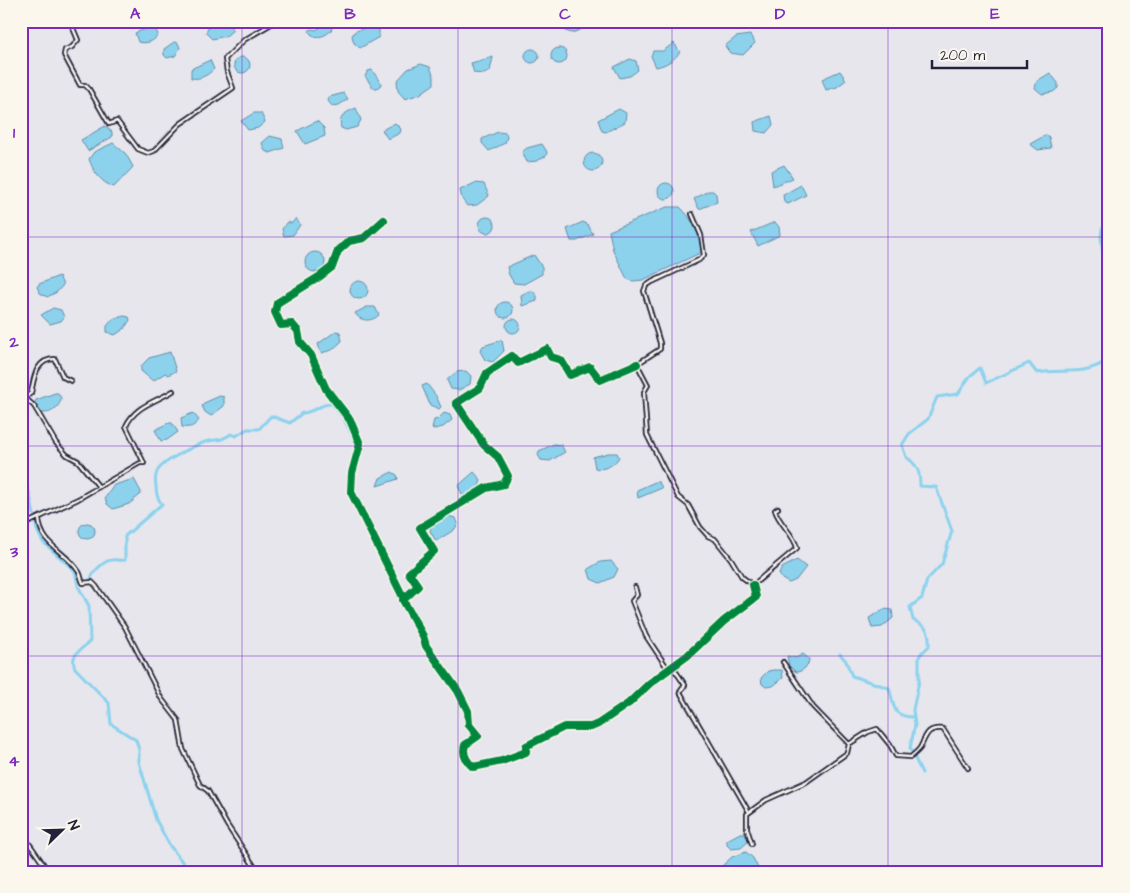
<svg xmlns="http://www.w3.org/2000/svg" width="1130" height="893" viewBox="0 0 1130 893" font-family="'Architects Daughter',sans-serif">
<rect width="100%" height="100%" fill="#e7e6ed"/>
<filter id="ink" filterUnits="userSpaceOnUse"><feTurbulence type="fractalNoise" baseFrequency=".02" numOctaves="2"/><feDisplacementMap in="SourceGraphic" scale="10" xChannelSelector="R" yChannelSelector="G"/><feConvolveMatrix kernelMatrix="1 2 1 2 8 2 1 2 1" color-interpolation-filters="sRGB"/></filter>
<g filter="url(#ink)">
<path fill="#8cd2ed" stroke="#628ca6" d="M559,21H586V22L585,28L572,33L565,31Z
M218,22H227L233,30L226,36L212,39L206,33L208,28Z
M329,22L332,29C328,35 317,40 311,34L309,31L311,29L316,30Z
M153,26L158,34C155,42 146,44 138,42L135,33Z
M369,26H376L379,29V37L360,48L354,43L352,36L354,32Z
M750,35L755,43L743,55L730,53L725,46L736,37Z
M174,42L178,43L180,48L175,56L167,58L164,55V49Z
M674,43L680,52C674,60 666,65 656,67L651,56L653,51H663Z
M551 56a8 8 0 1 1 16 0a8 8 0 1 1-16 0Z
M525 56a7 7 0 1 1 14 0a7 7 0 1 1-14 0Z
M234 65a8 8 0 1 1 16 0a8 8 0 1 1-16 0Z
M493,57L490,71L484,74L474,73L471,63Z
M630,59L636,61L638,70L630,76L620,78L614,67Z
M210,60L214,69C208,75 200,80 191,78V69Z
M421,64L430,67L434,77V84L420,94L405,99L398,91L397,81L408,69Z
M372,70L382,84L377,88H373L365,76L368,71Z
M840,71L846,80L837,87L826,90L822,79Z
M1050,73L1058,83V88L1053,92L1042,94L1035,88L1037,81Z
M344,93L348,99L339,105L332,106L328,101L329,97Z
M356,108L361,120L357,127L346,130L341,128C338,116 346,112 356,108Z
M619,109L626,113L625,122L606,132L602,131L598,120Z
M254,113H261L265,122L258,128L248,130L241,121Z
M771,116L773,125L766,133L755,131L754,122Z
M317,121L324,128L325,136L305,144L297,131Z
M395,123L401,129L400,133L388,139L382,130Z
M105,126L112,132V137L88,151L81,140Z
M498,132L506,133L507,137L505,143L489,151L482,143V139Z
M1046,135L1049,137L1051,148L1038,150L1030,144Z
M270,136L282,139L284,148L270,153L265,151L262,143Z
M113,143L126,154L133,167L114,187C101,183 93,171 89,159L94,152Z
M542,144L547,152L546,156L537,161L527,162L522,152L527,148Z
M584 162a9 9 0 1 1 18 0a9 9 0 1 1-18 0Z
M784,165L793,178L773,186L771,171Z
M658 191a8 8 0 1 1 16 0a8 8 0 1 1-16 0Z
M475,183L484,184L489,196L477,205L467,206L462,199L460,190Z
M801,185L806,195L788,204L784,202L783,195Z
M708,191H713L716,194L717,202L699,209L694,199Z
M667,207H680C693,219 700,235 702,252L643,280L633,281L627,279L613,250L609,231Z
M479 225a8 8 0 1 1 16 0a8 8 0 1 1-16 0Z
M296,218L300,225L293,235L284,236L282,229L288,222L292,223Z
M583,222L588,225L593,234L577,241H571L567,229Z
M775,222L779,227L780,235L758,246L751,232Z
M305 262a10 10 0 1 1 20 0a10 10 0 1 1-20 0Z
M534,255L542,267V274L524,284L514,283L509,275L507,267Z
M59,276L63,285L57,292L47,297L40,293L37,287L39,284Z
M350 290a9 9 0 1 1 18 0a9 9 0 1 1-18 0Z
M529,291H533L537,296V301L522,306L521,295Z
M497 310a8 8 0 1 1 16 0a8 8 0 1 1-16 0Z
M367,307H375L379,315C372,322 360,322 355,313Z
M53,308L61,310L64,317L61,321L50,324L41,315Z
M124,316L129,317L130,320L124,329L115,335L107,332V326L113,319Z
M506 326a7 7 0 1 1 14 0a7 7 0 1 1-14 0Z
M336,331L340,332L342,341L332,350L321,353L318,344Z
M502,340L504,351L493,362L485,360L480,351L483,346Z
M170,352L176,371L168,375L165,373L153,381L141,371V366L149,358Z
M466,371L471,376L470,384L459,390L451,389L447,380L456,372Z
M427,384L436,396L441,407L439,409L430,405L422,386Z
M55,393H58L61,398C60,408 49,416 39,412L34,404L36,400Z
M220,396L224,397V406L211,416L205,412L202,406L206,402Z
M193,413L199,420C194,427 190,428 182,427L181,418Z
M444,413L450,415L452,420L443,427L434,429L432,428L434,420L438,419Z
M168,423H172L178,432L167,440L161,441L155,430Z
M554,444L561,445L565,452L550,461L541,460L538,455L539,451Z
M608,453H617L619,457C615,465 603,471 595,468L593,457Z
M392,472L397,475L398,479L377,486L380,478Z
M474,472L481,480C479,489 474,494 465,496L462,494L458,486Z
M134,479L141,492L140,495L129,504L113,509L107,504L105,498L114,485Z
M655,482H659L662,488L638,498L637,490Z
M447,516L456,518L458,524L454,530L436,541L430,531L431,527Z
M79 531a8 8 0 1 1 16 0a8 8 0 1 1-16 0Z
M797,560L806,567L796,580L789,583L782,579L779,574L782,568Z
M611,561L618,569L614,577L600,583L591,579L588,569L600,562Z
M885,609L892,610L893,618L882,627L872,628L869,618Z
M803,654L809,659C809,666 802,672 796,672L789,666L787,656L796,658Z
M773,670H782L783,678L773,686L766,687L762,684L761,678L768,671Z
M740,833H744L749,841L741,848L731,849L727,845V840Z
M746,852L753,858L760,872H723V865L732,857Z"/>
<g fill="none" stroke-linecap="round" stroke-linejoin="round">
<path stroke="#8cd2ed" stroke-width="3" d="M1109,220L1102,229L1101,238L1109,298
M22,472L30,495L37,530L43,542L75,571L78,586L89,606L90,641C82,650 69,654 75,668L109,703L111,724L136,740L139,750V762L156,820L170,846L190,872
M91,579C92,572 105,560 112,560C116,559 120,561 125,560V536L162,504C157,499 156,492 156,486C155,481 155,475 158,470C165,460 194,446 205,442C217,438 218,443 231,434L236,436L247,429H259L271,416L290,423L302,413C314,413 320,403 332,404L344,419L357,446L352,461
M922,653L929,646C930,631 927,627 913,620L910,607L922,598L927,580L942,564L952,531L936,487L920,486C920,472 918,465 906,457L902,445L909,434L928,419L937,397L958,394L970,376L980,368L986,383L1029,363L1037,373C1064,368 1085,377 1109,359
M840,654L846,661L852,676L889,688C895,704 890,717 914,717
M922,773L910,748L915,725L913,710L919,681V657L922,652"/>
<g stroke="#22223b" stroke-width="6">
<path id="minor" d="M70,21L78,40L72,47L65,50L64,55L80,85H85L89,89L109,124L117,121L138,149L148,153L154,151L180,124L233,88L227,72L225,59L244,40L273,23
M692,214L701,235L704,255L699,260L652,282L646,286L644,291L660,343V349L637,364L648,385L644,392L647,435L678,497L688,505L700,527L708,536L715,539L731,559L742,577L753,585L797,548C794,534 779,524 775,510L778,508
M384,220L364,238L349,241L338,251L332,267L319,277L277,303L275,312L281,325L292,324L298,331L300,342L311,355L326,389L350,420L360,444L352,473L351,492L404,599
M637,364L600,380L590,367L570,375L561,360L551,357L547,349L518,363L512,356L487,373L480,388L456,403L484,445L498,457L508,476L504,484L486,488L420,528L434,551L409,573L418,586L403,600L423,636L426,646L458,691L468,711L469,725L478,736L465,745C462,754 466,761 473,767L502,761L526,752V746L564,727H591L598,724L629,703L650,683L687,656L724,621L756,597L753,585
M71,381L63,377L55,359C35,359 34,379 31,393L25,398L34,406L56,443L67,455L78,461L99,487
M21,391L25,398
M39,519C41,546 66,551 79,572C81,575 81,579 83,583L92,582L96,586L125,627L161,698L178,720L183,749L200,785L208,791L227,825L258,872
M21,526L78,499L140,463H144L126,426C135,406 155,402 173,391
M635,587L637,595L632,601L646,636L668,669
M783,662L813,707L849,744L868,732L877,729L890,745L896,756L911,757C914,754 918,751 920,748C926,737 926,727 943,729L968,768
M672,666L685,685L680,692L749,812
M21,832L49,872
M752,844L747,829V814L766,800L806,782L847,753L849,744"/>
</g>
<use href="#minor" stroke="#fbf7ec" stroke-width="2.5"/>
<g stroke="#fbf7ec" stroke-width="11">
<path id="cycleway" d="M384,220L364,238L349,241L338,251L332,267L319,277L277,303L275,312L281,325L292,324L298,331L300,342L311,355L326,389L350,420L360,444L352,473L351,492L404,599
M637,364L600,380L590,367L570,375L561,360L551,357L547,349L518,363L512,356L487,373L480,388L456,403L484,445L498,457L508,476L504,484L486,488L420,528L434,551L409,573L418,586L403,600L423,636L426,646L458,691L468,711L469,725L478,736L465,745C462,754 466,761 473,767L502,761L526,752V746L564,727H591L598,724L629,703L650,683L687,656L724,621L756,597L753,585"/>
</g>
<use href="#cycleway" stroke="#00873e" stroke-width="8"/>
</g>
</g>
<path fill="none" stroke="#7b2cbf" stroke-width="1" stroke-opacity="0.55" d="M242,21V872M458,21V872M672,21V872M888,21V872M21,237H1109M21,446H1109M21,656H1109"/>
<rect width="1130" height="893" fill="none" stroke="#fbf7ec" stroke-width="55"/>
<g transform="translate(62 830) rotate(67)" stroke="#fbf7ec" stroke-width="4" paint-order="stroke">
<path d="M0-4L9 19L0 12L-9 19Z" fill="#22223b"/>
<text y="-8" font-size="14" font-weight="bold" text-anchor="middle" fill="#22223b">N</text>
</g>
<path d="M932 60v8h95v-8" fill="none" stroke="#22223b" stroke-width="2.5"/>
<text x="940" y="60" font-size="15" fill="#22223b" stroke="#fbf7ec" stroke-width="4" paint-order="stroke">200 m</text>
<rect x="28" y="28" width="1074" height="838" fill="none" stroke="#7b2cbf" stroke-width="2"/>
<g font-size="16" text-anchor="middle" font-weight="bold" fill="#7b2cbf">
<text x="135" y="19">A</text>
<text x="350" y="19">B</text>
<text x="565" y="19">C</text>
<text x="780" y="19">D</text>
<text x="995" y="19">E</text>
<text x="14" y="138">1</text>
<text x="14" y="347">2</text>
<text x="14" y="557">3</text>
<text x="14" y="766">4</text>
</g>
</svg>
